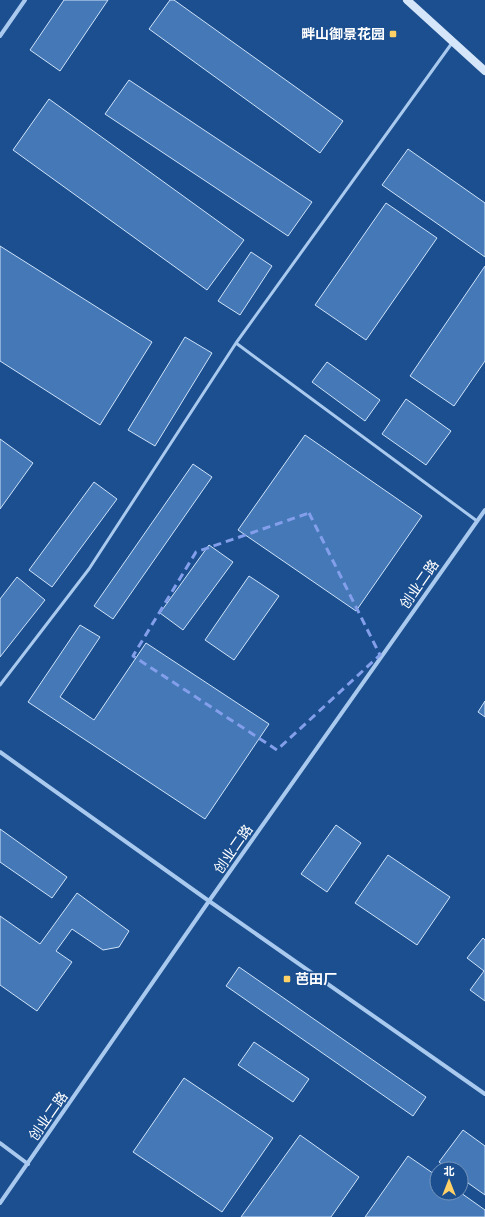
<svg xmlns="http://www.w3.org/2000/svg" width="485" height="1217" viewBox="0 0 485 1217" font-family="'Fira Sans Condensed','Noto Sans SC',sans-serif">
<rect width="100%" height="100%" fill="#1b4f8f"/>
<path fill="#4478b7" stroke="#cfe3fa" d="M64,0H108L60,71L30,50Z
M170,0H174L343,121L320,153L149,29Z
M129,80L312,202L288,236L105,114Z
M49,99L244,240L207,290L13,150Z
M408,149L485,203V257L382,185Z
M386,203L437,238L366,340L315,305Z
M0,246L152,342L100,425L0,361Z
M251,252L272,266L240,315L218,301Z
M485,266V361L454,406L410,376Z
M185,337L212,353L155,446L128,430Z
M327,362L380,400L365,421L312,382Z
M406,399L451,431L426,465L382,434Z
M305,435L422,516L356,611L238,530Z
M0,439L33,463L0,509Z
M193,464L212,477L113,619L94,606Z
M94,482L117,499L52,587L29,570Z
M209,545L233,562L183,630L160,613Z
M249,576L279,596L234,660L205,640Z
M17,577L45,600L0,657V599Z
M80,625L100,637L60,697L94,720L146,643L269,724L205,819L28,702Z
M485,701V717L478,712Z
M336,825L361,843L327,892L301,874Z
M0,829L67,877L52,898L0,862Z
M388,855L450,897L417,945L355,903Z
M77,893L129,931L119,947L103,950L72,929L56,951L72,962L37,1011L0,985V916L40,944Z
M483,938L485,940V1001L470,990L484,971L467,958Z
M239,967L426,1097L413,1116L226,986Z
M254,1042L309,1079L293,1102L238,1065Z
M184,1078L273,1138L222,1212L133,1152Z
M463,1130L485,1146V1195L461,1178V1169H448L439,1162Z
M300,1135L359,1177L331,1217H241Z
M408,1156L437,1176V1193H461L485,1210V1217H365Z"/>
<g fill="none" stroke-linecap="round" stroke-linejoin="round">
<path stroke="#a9c9ee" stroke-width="3" d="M236,343L477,521
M0,685L89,569L236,343L452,43"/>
<path stroke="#a9c9ee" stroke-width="4" d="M0,36L25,0
M0,752L209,901L485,1094
M0,1143L28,1164
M0,1203L209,901L485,510"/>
<path stroke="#d6e6fa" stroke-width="8" d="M407,0L485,71"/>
</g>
<path fill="none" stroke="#839eea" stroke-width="3" stroke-dasharray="8 5" stroke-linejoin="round" d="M309,513L380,655L277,750L133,656L196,552Z"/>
<g fill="#ffd166" stroke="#1b4f8f" stroke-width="1.5">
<rect x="389" y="30" width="8" height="8" rx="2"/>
<rect x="283" y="975" width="8" height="8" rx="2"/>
</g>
<g text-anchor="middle" stroke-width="3.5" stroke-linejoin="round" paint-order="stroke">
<g font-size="14" font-weight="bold" fill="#fff" stroke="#1b4f8f" text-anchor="end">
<text x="385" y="39">畔山御景花园</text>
<text x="295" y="984" text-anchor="start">芭田厂</text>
</g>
<g font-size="14" fill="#fff" stroke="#1b4f8f">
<text transform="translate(419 584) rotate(-55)" y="5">创业二路</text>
<text transform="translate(233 849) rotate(-55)" y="5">创业二路</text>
<text transform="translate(48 1116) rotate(-55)" y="5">创业二路</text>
</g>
</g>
<g transform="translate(449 1181)"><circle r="19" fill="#1b4f8f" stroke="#7695bc"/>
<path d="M0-3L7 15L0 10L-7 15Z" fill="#ffd166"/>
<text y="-6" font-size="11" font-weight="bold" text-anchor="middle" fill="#ffffff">北</text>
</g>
</svg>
